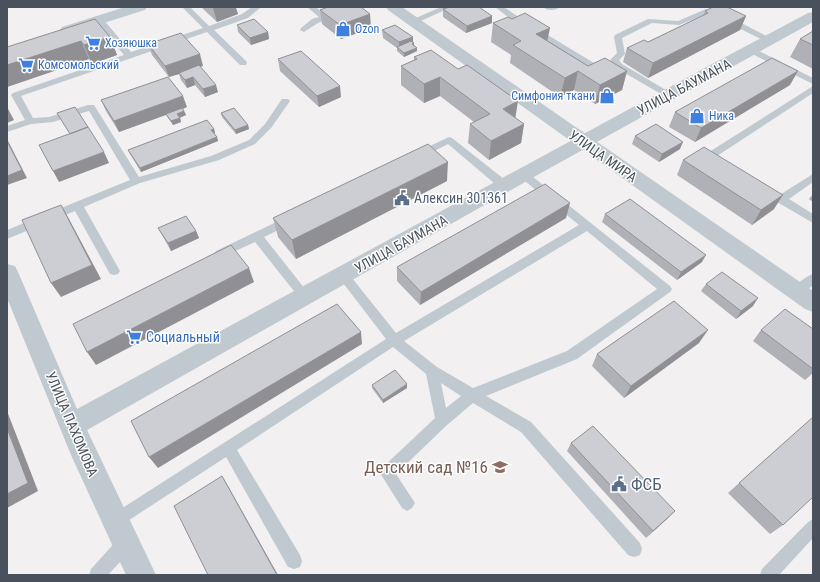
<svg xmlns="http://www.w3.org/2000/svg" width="820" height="582" viewBox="0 0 820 582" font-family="'Roboto Condensed',sans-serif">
<rect width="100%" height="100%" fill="#f2f0f0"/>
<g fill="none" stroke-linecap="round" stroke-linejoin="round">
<path fill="#c1c9d0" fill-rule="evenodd" d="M182,7H190L209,26L242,14L252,7H261L248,18L214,30L246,61L247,63L246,65H240L207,32L21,96L33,118L49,117L88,105H94L139,177L211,156L249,140L265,124L282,99H288L290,101L271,128L255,144L219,160L140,183L84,207L120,271L118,274L114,275L110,274L75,211L7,239V230L130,180L89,111L53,122L31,124L7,132V126L25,120L11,95L13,93L124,55L96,22V18H102L131,52L203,28Z
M307,7H316L329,18L318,23L304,32L300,30L301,28L312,19L319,17Z
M441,7H452L416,23H410L409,21Z
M495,7H504L523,20L594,63L600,65H608L609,67L608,69L600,71L588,67L517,24Z
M543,7H560C556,11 547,11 543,7Z
M706,9L722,13L774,40L773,42H767L716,17L707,14L679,25L652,23L622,38L625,54L619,60L622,64L671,93L673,95L668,98L616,68L610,60L617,53L614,37L615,35L648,19L678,21Z
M751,47L813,78V84L748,52L747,50L748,48Z
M813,86V93L717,156L724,161L723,163C717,165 708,161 705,156L706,154Z
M449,137L452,138L509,183L510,186L509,189H501L448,144L423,157H415L414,155L415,153Z
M524,172L528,173L670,286L672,289L670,292L577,359L486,396L531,422L640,543L642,549L640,555L634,557L628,555L521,432L473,403L447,425L396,474L415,503L412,508L407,511L402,508L380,473L382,468L435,418L426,374L393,347L237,450L300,555L302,561L300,567L294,569L288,567L226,457L120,526L115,529L110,526L107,521L110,516L386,339L340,279L338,276L340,273L344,271L348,273L396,333L579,225L520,177L519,175ZM587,231L657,289L567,351L473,388L437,367L404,341ZM441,383L461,396L446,408Z
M813,174V182L789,199L813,214V223L777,202L762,190L763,187L767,186L781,194Z
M289,216L293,217L294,220L293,223L264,237L309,294L311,297L309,300L305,302L301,300L255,242L220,258L216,257L214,254L216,251Z
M813,274V285C807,290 800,298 792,295L790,292C794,285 805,277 813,274Z
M813,519V538L779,575H760L762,569L808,522Z
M126,535L132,537L134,543L132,549L108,575H89L91,569L120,537Z"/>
<path fill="#c1c9d0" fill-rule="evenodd" d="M813,12V22L541,173L87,430L156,575H126L71,455L7,298V264L15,266L18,272L77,409L714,63L808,13Z"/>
<path fill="#c1c9d0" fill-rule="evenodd" d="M125,7H147L145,10L72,33L67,34L62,33L60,30L62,27Z
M386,7H402L813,291V312L805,309L388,10Z"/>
</g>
<path fill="#b0b1b6" d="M201,7H238L236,8L238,14L217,22Z
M321,7H361L371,28L341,39L322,24L320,10L324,9Z
M443,9L492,23L466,33L443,17Z
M705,11L746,16L740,30L648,78L623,62L627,48L648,42L703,16Z
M493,23L548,41L588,66L627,71L622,90L595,104L574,90L560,97L510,63L511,55L491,42Z
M237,25L268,32L269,39L251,45L238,32Z
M382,30L413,37V42L414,43V45L417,51L404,57L397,51V48L383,38Z
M813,31V69L790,57L800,39Z
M110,37L117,55L92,64L89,59L7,87V47Z
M148,44L203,66H200L218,92L205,97L195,85L187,88L181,80L179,74L169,77L152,55Z
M414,57L515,118L524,124L521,143L489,160L468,143L470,124L474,122L440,96L424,103L401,85V66L414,61Z
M278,59L341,97L319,107L280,71Z
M790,85L695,142L669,127L675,112Z
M101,100L187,107L183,109L186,115L180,118L181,122L173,125L168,118L166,115L119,132L106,111Z
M221,113L248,125L249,129L236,134L222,117Z
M214,129L215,133H214L217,137L218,141L141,172L130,154L128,150Z
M635,136L680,149L659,162L632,144Z
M683,160L774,209L752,225L677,175Z
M447,181L296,259L278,237L273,218Z
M813,194V202L809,199Z
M605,214L702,262L677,280L602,222Z
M566,218L420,305L397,281V267Z
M158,228L196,231L199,238L171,251L162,235Z
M706,284L753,306L736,319L701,291Z
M813,329V373L805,380L753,341L761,330Z
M699,343L624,398L592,366L597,354Z
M372,385L407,388L383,403L372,388Z
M813,417L783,525L770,534L728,493Z
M571,443L668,518L646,538L567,451Z"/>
<path fill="#909094" d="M216,7H238L236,8L238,14L217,22L213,8Z
M370,14L371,28L341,39L340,25Z
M492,16V23L466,33L467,26Z
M746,16L740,30L648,78L653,63Z
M550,28L546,47L536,34Z
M268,32L269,39L251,45L250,38Z
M110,37L117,55L92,64L84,45Z
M413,37V43H414V47L399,48V42Z
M81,41L89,59L7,87V65Z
M417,48V51L404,57V53Z
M200,54L203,66L179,74V73V74L169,77L165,66Z
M578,71L574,90L560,97L565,78Z
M627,71L622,90L595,104L600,85Z
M798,71L790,85L695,142L701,128Z
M193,77L195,85L187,88L185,80Z
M440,77V96L424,103V84Z
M216,85L218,92L205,97L203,89Z
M340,86L341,97L319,107L317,96Z
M183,96L187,107L119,132L114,121Z
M518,101L515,120L503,109Z
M7,107L14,120L7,123Z
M184,111L186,115L178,118L177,114Z
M180,118L181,122L173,125L171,121Z
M524,124L521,143L489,160L491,141Z
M248,125L249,129L236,134L235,130Z
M214,129L215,133L212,134L211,130Z
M217,137L218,141L141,172L140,168Z
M7,139L27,178L7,185Z
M683,142L680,149L659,162L662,154Z
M104,152L109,163L59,182L53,171Z
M448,162L447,181L296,259L292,240Z
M783,195L774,209L752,225L761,210Z
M570,203L566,218L420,305L421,292Z
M61,205L69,219L101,279L61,297L51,283Z
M196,231L199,238L171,251L168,243Z
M706,255L702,262L677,280L681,272Z
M249,268L254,282L96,365L87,352Z
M758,298L753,306L736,319L741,311Z
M708,330L699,343L624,398L631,386Z
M361,332L362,344L158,468L149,457Z
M407,384V388L383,403V400Z
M7,411L38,491L7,508Z
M222,476L228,486L278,575H277Z
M675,511L668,518L646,538L653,531Z"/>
<path fill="#cdced4" stroke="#909094" d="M328,7H361L370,14L340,25L320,10Z
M450,7H479L492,16L467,26L443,9Z
M713,7H727L746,16L653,63L627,48L644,40L648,42L708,13L705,11Z
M525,13L550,28L536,34L588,66L605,58L627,71L600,85L578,71L565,78L513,45L521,41L493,23L508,17L512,19Z
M95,19L110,37L84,45L81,41L7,65V47Z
M254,19L268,32L250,38L237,25Z
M395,25L413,37L399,42L382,30Z
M813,31V45L800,39Z
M181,33L200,54L165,66L148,44Z
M411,41L414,43L412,44L417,48L404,53L397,47Z
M431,50L458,69L467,65L518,101L503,109L524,124L491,141L470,124L490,114L440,77L424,84L401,66L417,59L414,57Z
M301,51L340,86L317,96L278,59Z
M772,58L798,71L701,128L675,112Z
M199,65L216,85L203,89L193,77L185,80L179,73Z
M168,77L183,96L114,121L101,100Z
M75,107L88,127L70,134L57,113Z
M182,108L184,111L177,114L180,118L171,121L166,114Z
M234,108L248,125L235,130L221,113Z
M207,120L214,129L211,130L217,137L140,168L128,150Z
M656,124L683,142L662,154L635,136Z
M88,127L104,152L53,171L39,145Z
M7,141L22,170L7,176Z
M428,144L448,162L292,240L273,218Z
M704,147L783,195L761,210L683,160Z
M545,184L570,203L421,292L397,267Z
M630,199L706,255L681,272L605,214Z
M61,205L92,265L51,283L22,220Z
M186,216L196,231L168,243L158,228Z
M231,245L249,268L87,352L73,324Z
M722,272L758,298L741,311L706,284Z
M674,301L708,330L631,386L597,354Z
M337,304L361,332L149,457L131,421Z
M785,309L813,329V369L761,330Z
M395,370L407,384L383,400L372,385Z
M813,417V497L783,525L739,483Z
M593,426L675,511L653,531L571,443Z
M7,428L28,483L7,494Z
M222,476L277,575H208L174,506Z"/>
<defs>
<g id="shop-bare" transform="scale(1.2)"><path d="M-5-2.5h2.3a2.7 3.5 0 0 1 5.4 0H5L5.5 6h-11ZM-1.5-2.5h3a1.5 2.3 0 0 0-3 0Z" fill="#3f7fe0" stroke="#fff" stroke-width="2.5" paint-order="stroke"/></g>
<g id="supermarket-bare" transform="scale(1.2)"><path d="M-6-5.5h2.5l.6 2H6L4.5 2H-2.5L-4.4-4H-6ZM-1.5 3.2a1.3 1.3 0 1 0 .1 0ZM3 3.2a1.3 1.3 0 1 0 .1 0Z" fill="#3f7fe0" stroke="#fff" stroke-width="2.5" paint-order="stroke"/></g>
<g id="civic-bare" transform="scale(1.2)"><path d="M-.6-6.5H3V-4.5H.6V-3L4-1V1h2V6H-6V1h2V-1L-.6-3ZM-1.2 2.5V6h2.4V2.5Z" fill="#5c6f8a" stroke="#fff" stroke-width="2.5" paint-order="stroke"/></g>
<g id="school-bare" transform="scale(1.2)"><path d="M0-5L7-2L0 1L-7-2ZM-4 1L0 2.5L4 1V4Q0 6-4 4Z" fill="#8d6e63" stroke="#fff" stroke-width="2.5" paint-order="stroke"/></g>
</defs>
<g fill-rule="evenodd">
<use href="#shop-bare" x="343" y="29"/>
<use href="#supermarket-bare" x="93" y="43"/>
<use href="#supermarket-bare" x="26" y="65"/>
<use href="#shop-bare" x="607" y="96"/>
<use href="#shop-bare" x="697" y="116"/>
<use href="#civic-bare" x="402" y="198"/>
<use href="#supermarket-bare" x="134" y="337"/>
<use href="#school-bare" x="500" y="467"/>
<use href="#civic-bare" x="619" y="484"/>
</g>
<g text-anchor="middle" stroke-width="3" stroke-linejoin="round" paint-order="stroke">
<g font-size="12" fill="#366cbe" stroke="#fff" text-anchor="start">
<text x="355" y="33">Ozon</text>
<text x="105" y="47">Хозяюшка</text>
<text x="38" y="69">Комсомольский</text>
<text x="595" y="100" text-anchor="end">Симфония ткани</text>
<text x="709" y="120">Ника</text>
</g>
<g font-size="14" fill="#49525c" stroke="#fff">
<text transform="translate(684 87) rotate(-28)" y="5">УЛИЦА БАУМАНА</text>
<text transform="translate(603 156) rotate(35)" y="5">УЛИЦА МИРА</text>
<text transform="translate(401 244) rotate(-29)" y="5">УЛИЦА БАУМАНА</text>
<text transform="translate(72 424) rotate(67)" y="5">УЛИЦА ПАХОМОВА</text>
</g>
<g font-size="14" fill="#4e5e75" stroke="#fff" text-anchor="start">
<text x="414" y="203">Алексин 301361</text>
</g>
<g font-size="14" fill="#366cbe" stroke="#fff" text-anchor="start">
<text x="146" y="342">Социальный</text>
</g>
<g font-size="17" fill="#785e54" stroke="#fff" text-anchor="end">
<text x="488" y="473">Детский сад №16</text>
</g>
<g font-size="17" fill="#4e5e75" stroke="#fff" text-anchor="start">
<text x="631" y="490">ФСБ</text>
</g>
</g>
<rect width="820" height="582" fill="none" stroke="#49525c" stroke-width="16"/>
</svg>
